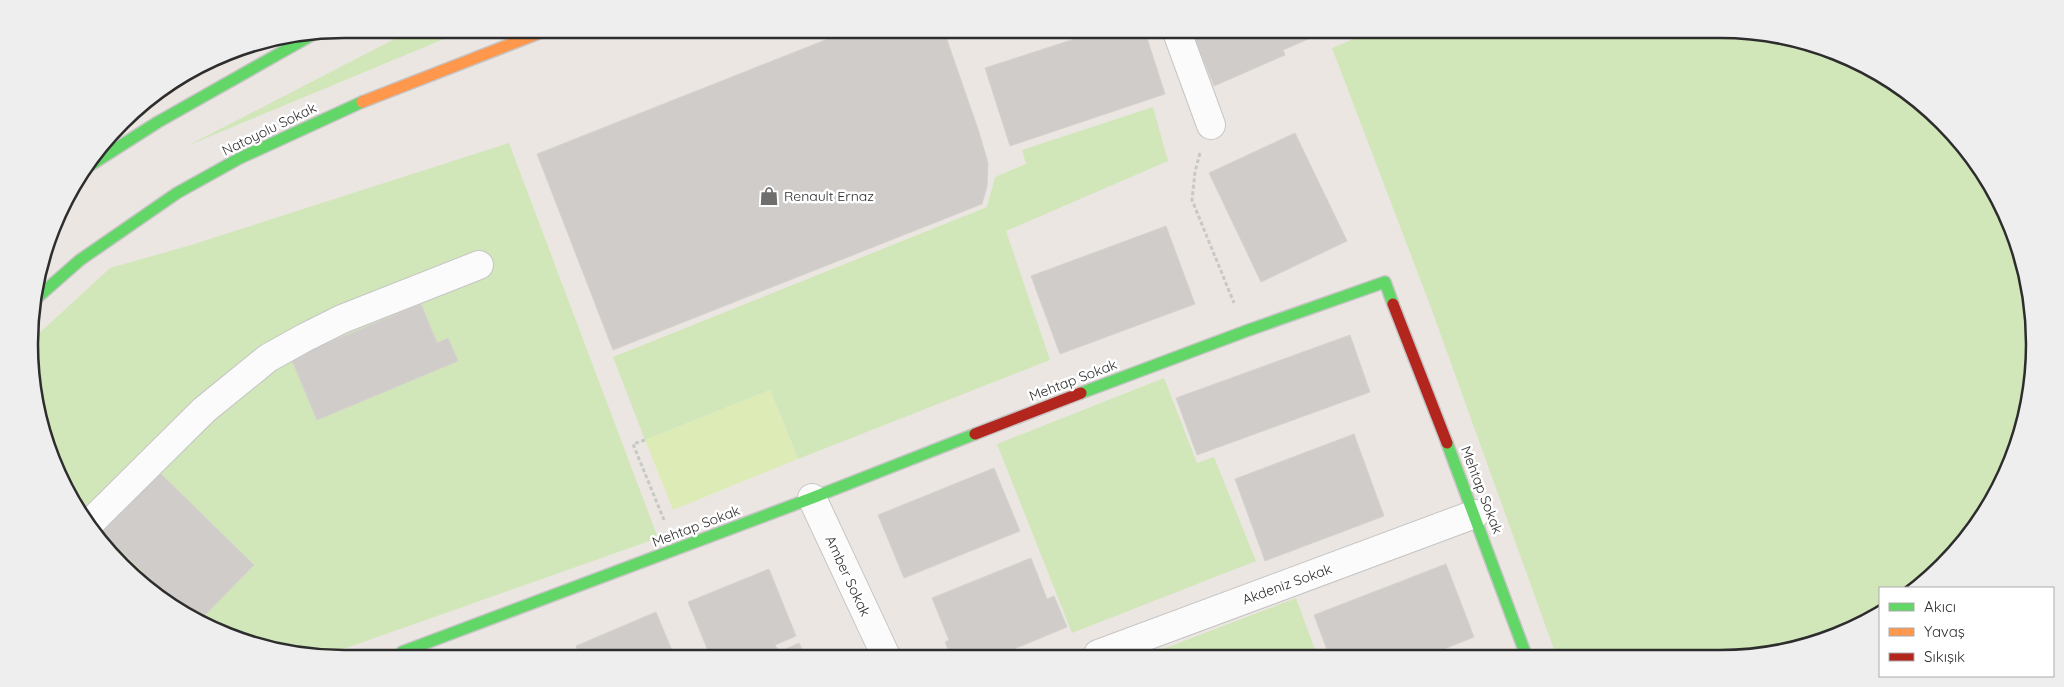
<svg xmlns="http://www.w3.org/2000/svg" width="2064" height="687" viewBox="0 0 2064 687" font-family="Quicksand,sans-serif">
<rect width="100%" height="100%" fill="#ebe6e2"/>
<path fill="#d1e7b9" d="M414,29H468L187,146Z
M1368,33L1782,35L1896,82L1982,169L2029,282V405L1993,501L1943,566L1912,588H1880V611L1860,626L1762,656L1556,655L1430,305L1332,48Z
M1153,107L1168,161L1006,231L1050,360L798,459L770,390L645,440L613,357L987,207L995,177L1026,164L1022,150Z
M509,143L658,538L335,652H282L168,605L82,519L39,425L34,338L110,268L191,245Z
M1164,378L1197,463L1214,457L1256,561L1072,633L997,444Z
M1296,598L1317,655L1150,654Z"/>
<path fill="#ddecb7" d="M770,390L798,459L673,510L645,440Z"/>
<path fill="#d0ccc9" stroke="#d6d2ce" d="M848,31H944L979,132L988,163L987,187L982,204L613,350L537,154Z
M1096,32H1145L1165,94L1010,146L985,68Z
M1192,32L1322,33L1283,50L1285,55L1214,86Z
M1295,133L1347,241L1261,282L1209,173Z
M1166,226L1195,304L1060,354L1031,276Z
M421,304L437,343L448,338L458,361L317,420L291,358Z
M1350,335L1370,392L1197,455L1176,398Z
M1354,434L1384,516L1265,561L1235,479Z
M994,468L1020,531L904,578L878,515Z
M160,473L254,565L201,619L183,611L102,532Z
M1031,558L1047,599L1054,596L1067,627L1002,654H950L945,642L949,640L932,598Z
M1446,564L1474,637L1429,655H1329L1314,615Z
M769,569L796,636L775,645L779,652L799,643L804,653H709L688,602Z
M656,612L673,653H579L576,646Z"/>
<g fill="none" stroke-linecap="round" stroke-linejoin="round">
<g stroke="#c6c5c5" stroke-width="30">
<path id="street" d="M1177,32L1211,125
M812,498L885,654
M88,525L204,410L268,358L304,338L342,319L479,265
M1098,654L1475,514"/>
</g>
<g stroke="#c6c5c5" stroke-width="14">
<path id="fast" d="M92,164L158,122L312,35
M31,303L80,260L177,193L240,158L362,102
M1081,393L1246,331L1385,282L1393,304
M1447,443L1526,655
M402,652L812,498L975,434"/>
</g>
<g stroke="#c6c5c5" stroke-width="14">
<path id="slow" d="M362,102L547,30"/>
</g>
<g stroke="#c6c5c5" stroke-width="14">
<path id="jam" d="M1393,304L1447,443
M975,434L1081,393"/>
</g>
<path stroke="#c8c8c8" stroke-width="3" stroke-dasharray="4 2.5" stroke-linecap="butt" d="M1200,153L1195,172L1192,200L1234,303
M645,440L633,444L664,520"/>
<use href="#street" stroke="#fcfbfb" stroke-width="28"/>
<use href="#fast" stroke="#63d668" stroke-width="11"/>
<use href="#slow" stroke="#ff974d" stroke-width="11"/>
<use href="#jam" stroke="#b3261e" stroke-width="11"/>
</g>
<defs>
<g id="shop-bare" transform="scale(1.5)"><path d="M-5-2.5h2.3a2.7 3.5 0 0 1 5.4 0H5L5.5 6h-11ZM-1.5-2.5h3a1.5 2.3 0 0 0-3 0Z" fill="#706e6c" stroke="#fff" stroke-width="2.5" paint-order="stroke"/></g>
</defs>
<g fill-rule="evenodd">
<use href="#shop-bare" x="769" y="196"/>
</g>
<g text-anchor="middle" stroke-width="5" stroke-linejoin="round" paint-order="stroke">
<g font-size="14" fill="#2d2d2d" stroke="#fff">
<text transform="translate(269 129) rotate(-26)" y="5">Natoyolu Sokak</text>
<text transform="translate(1073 380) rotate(-21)" y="5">Mehtap Sokak</text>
<text transform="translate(1482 490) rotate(69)" y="5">Mehtap Sokak</text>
<text transform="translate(696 526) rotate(-21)" y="5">Mehtap Sokak</text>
<text transform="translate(848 576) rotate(65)" y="5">Amber Sokak</text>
<text transform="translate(1287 584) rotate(-20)" y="5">Akdeniz Sokak</text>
</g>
<g font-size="14" fill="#2d2d2d" stroke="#fff" text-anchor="start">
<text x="784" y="201">Renault Ernaz</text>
</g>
</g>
<path d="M0 0H2064V687H0ZM344 38H1720A306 306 0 0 1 2026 344V344A306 306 0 0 1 1720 650H344A306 306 0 0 1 38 344V344A306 306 0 0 1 344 38Z" fill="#eee" fill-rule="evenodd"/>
<path fill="none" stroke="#2d2d2d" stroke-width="2.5" d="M344 38H1720A306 306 0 0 1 2026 344V344A306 306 0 0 1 1720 650H344A306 306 0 0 1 38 344V344A306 306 0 0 1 344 38Z"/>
<rect x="1879" y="587" width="175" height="90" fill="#ffffff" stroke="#ababab"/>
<rect x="1889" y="603" width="25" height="8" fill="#63d668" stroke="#ababab"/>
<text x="1924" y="612" font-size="15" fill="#2d2d2d">Akıcı</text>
<rect x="1889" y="628" width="25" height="8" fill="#ff974d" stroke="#ababab"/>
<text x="1924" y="637" font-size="15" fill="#2d2d2d">Yavaş</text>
<rect x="1889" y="653" width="25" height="8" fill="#b3261e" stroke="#ababab"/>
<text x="1924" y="662" font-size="15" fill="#2d2d2d">Sıkışık</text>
</svg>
